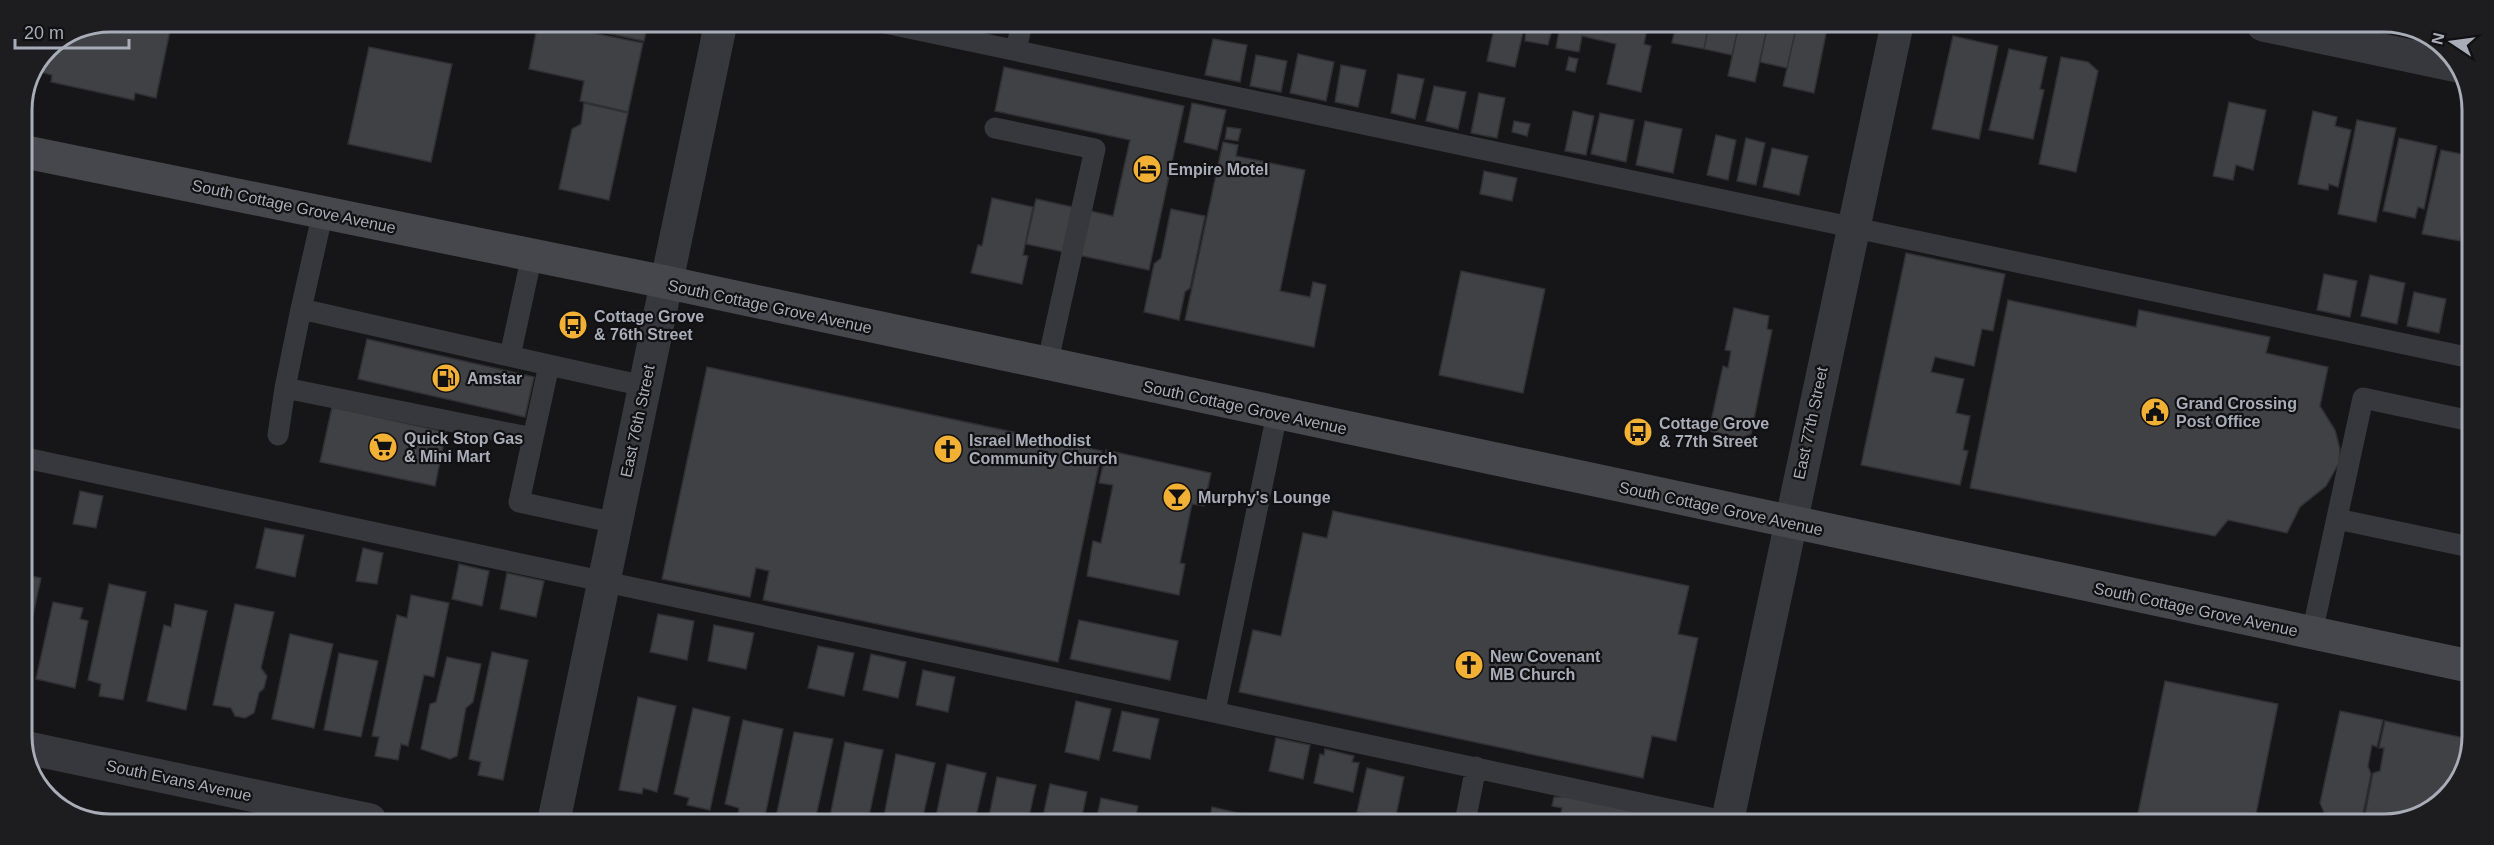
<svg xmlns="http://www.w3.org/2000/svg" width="2494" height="845" viewBox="0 0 2494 845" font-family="Arial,sans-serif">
<rect width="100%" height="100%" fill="#161618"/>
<path fill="#404145" stroke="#303034" stroke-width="1.5" d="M110,21H172L156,98L135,93L134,100L51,82L52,75L36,71L47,47Z
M538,22L643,43L628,112L580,101L584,81L529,69Z
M555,22H648L644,41Z
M1495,24H1525L1515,67L1487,61Z
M1526,24H1648L1644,44L1651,46L1641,92L1607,84L1616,44L1582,36L1579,52L1556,48L1559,31L1552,30L1548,45L1525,41Z
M1676,24H1709L1704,49L1672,43Z
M1709,24H1739L1732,55L1704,49Z
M1739,24H1768L1755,82L1728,76Z
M1768,24H1797L1787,68L1760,62Z
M1797,24H1828L1814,93L1783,86Z
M1953,36L1998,46L1979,139L1932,129Z
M1213,39L1247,45L1240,82L1205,75Z
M369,47L452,64L431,162L348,144Z
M2009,49L2047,57L2040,89L2044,90L2033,139L1989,130Z
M1298,54L1334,62L1326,101L1290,93Z
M1256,55L1287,61L1281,92L1250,86Z
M1569,57L1578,59L1575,72L1566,70Z
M2061,57L2088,62L2098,71L2076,172L2039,164Z
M1341,65L1366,70L1358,107L1335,102Z
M1004,67L1184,106L1149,270L1026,244L1036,199L1113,216L1130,140L995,111Z
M1398,74L1424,79L1415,119L1391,113Z
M1434,86L1466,92L1458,129L1426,121Z
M1479,93L1505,98L1497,138L1471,133Z
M2229,102L2266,110L2253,170L2236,165L2233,180L2213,176Z
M584,103L628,113L609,200L559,189L572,129L581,124Z
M1192,103L1226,110L1217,150L1184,142Z
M1573,111L1594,116L1586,155L1565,151Z
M2313,111L2337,117L2335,126L2351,130L2338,187L2329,184L2328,190L2298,184Z
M1600,113L1634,120L1626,162L1591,154Z
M2357,120L2396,128L2376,222L2338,214Z
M1514,121L1530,124L1527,136L1512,132Z
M1645,121L1682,129L1673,173L1636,165Z
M1227,127L1241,129L1238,141L1225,139Z
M1716,135L1736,140L1728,180L1707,175Z
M1746,138L1765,143L1756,185L1737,181Z
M2399,138L2437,146L2424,209L2418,207L2415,218L2383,211Z
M1223,142L1238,145L1236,156L1305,170L1280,291L1310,297L1313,282L1326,285L1314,347L1185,320Z
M1772,148L1808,156L1799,195L1763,187Z
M2441,150L2472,156V186L2460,241L2422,234Z
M1484,171L1517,178L1512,201L1480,194Z
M992,198L1033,207L1023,255L1028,256L1022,284L971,273L978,245L982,246Z
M1171,209L1205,216L1190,288L1185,292L1179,320L1144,312L1154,264L1161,258Z
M1906,253L2005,274L1993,331L1982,329L1974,366L1935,357L1931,372L1964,379L1956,413L1970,416L1963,450L1968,451L1960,485L1861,465Z
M1461,271L1545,289L1523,393L1439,375Z
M2324,274L2357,281L2350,317L2317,310Z
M2370,275L2405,283L2397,324L2361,316Z
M2414,292L2446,299L2439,333L2407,326Z
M2008,300L2136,327L2139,310L2270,337L2266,353L2328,367L2320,406L2335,430L2340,449L2339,463L2326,486L2300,507L2287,533L2228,520L2215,536L1970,488Z
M1734,308L1769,316L1767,329L1772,330L1751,434L1741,438L1709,431L1723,366L1728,368L1731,351L1725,350Z
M367,339L534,377L525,417L358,379Z
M707,367L1102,451L1058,662L763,600L769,571L756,568L750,597L662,579Z
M332,407L446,432L435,486L320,462Z
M1106,450L1211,473L1204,506L1192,504L1180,563L1185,564L1179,595L1087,576L1093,541L1101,543L1113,485L1099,483Z
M80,491L103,496L96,528L73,524Z
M1333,511L1689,586L1678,634L1698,638L1676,741L1652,736L1643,778L1239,692L1253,630L1281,636L1303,533L1327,538Z
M265,528L304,535L295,577L256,568Z
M363,548L383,553L377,584L356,581Z
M459,564L489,571L482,606L452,599Z
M507,573L544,581L536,617L500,609Z
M21,574L41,578L22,666H21Z
M109,584L146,592L123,700L99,696L101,684L88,680Z
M411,595L449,603L434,677L424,675L408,746L401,744L398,760L375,756L379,737L372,736L397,615L407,618Z
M53,602L83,608L80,619L88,621L75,688L36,679Z
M175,604L207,611L186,710L147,701L164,625L171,627Z
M235,604L274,612L261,668L267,676L264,688L259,693L254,713L245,718L235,716L231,708L213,705Z
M658,614L694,621L687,660L650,652Z
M1079,620L1178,641L1170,680L1070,659Z
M714,625L754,633L746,669L708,661Z
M290,634L333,644L314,728L272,719Z
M818,646L854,653L844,696L808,688Z
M492,652L528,660L503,780L478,775L481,762L469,759Z
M339,653L378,661L361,737L324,730Z
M871,654L906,662L898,698L863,690Z
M447,657L481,664L473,702L466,708L457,756L450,759L421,749L430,704L436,702Z
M923,670L955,677L948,712L916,705Z
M2165,681L2278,704L2254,824L2136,823Z
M638,697L676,706L657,792L643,788L642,794L619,790Z
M1076,701L1111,709L1099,760L1065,752Z
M693,708L730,717L710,810L687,805L689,798L674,794Z
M1122,711L1159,719L1150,759L1113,751Z
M2340,711L2383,720L2377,747L2372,745L2368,766L2371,774L2361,824L2326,817L2320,803Z
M743,720L783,729L764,821L738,817L739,808L725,804Z
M2385,721L2469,739L2464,764L2457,762L2453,785L2438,806L2385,824H2363L2373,773L2380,771L2384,748H2379Z
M794,732L833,739L815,821H792L776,817Z
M1276,738L1310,745L1303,779L1269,771Z
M845,742L883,750L868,821H829Z
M2469,743L2468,763L2463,771Z
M1325,749L1354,756L1352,762L1359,763L1353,792L1314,783L1320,754L1324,755Z
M896,754L935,763L922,821H883Z
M947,764L986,773L975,821H935Z
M1367,768L1404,777L1395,820L1357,812Z
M997,777L1036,785L1028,821H988Z
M1050,784L1087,792L1081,821H1042Z
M1563,795L1643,812L1642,815L1665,820L1664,823L1559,822L1562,808L1552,806L1554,797H1562Z
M1101,798L1138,806L1135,821H1096Z
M1212,807L1251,816L1250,822H1209Z"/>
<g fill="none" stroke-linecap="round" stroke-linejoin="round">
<path stroke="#37383d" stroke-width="21" d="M885,23L2471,358
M1016,50L1022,23
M995,128L1095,149L1047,365
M323,212L301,309L549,365
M301,309L285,388L533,438
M510,356L532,255
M278,435L285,388
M21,457L1733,823
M2337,519L2470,547
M616,523L519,502L549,365L644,386
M2312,633L2363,398L2471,421
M1215,711L1277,414
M1465,822L1476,767"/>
<path stroke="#37383d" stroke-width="33" d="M2263,25L2458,66
M23,747L370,820
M1727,823L1897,25"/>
<path stroke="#37383d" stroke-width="33" d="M554,820L721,22"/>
<path stroke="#45474d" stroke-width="33" d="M21,151L665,282L2469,666"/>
</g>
<defs>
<g id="hotel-disc" transform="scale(1.5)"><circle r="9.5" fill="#f2b134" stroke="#111113"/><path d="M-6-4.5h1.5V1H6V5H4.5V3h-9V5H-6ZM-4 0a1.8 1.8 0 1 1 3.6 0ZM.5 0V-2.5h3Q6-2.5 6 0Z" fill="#111"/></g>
<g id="bus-disc" transform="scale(1.5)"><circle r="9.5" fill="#f2b134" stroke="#111113"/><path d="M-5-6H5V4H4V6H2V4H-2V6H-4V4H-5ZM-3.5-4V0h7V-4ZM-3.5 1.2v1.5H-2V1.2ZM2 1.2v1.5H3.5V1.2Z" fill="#111"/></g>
<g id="fuel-disc" transform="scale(1.5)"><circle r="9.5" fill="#f2b134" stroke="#111113"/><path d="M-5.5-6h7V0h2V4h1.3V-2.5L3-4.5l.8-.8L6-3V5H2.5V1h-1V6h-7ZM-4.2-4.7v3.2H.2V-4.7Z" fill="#111"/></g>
<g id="civic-disc" transform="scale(1.5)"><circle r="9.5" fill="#f2b134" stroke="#111113"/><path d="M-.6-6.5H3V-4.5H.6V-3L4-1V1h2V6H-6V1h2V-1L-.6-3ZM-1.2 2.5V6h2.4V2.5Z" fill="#111"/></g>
<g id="supermarket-disc" transform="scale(1.5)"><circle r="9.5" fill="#f2b134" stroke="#111113"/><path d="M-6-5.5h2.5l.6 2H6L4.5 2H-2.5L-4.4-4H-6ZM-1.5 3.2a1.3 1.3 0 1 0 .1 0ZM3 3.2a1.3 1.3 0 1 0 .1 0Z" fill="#111"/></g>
<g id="church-disc" transform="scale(1.5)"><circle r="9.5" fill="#f2b134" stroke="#111113"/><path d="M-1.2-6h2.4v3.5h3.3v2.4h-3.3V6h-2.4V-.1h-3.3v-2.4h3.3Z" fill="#111"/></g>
<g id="bar-disc" transform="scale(1.5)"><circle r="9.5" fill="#f2b134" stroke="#111113"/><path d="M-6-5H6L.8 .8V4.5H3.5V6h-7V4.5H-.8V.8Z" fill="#111"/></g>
</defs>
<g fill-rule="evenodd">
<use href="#hotel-disc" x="1147" y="169"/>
<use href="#bus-disc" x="573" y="325"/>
<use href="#fuel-disc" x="446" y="378"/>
<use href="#civic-disc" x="2155" y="412"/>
<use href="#bus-disc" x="1638" y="432"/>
<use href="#supermarket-disc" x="383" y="447"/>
<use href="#church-disc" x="948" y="449"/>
<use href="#bar-disc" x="1177" y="497"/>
<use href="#church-disc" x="1469" y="665"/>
</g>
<g text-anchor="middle" stroke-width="4.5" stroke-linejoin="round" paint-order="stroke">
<g font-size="16" font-weight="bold" fill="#a8adb8" stroke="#111113" text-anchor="start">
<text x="1168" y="175">Empire Motel</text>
<text x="594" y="322">Cottage Grove<tspan x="594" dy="18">&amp; 76th Street</tspan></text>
<text x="467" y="384">Amstar</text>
<text x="2176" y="409">Grand Crossing<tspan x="2176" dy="18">Post Office</tspan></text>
<text x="1659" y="429">Cottage Grove<tspan x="1659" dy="18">&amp; 77th Street</tspan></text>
<text x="404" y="444">Quick Stop Gas<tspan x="404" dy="18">&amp; Mini Mart</tspan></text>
<text x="969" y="446">Israel Methodist<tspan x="969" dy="18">Community Church</tspan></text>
<text x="1198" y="503">Murphy's Lounge</text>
<text x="1490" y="662">New Covenant<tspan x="1490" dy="18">MB Church</tspan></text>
</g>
<g font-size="16" fill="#a8adb8" stroke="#111113">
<text transform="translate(294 206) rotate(12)" y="6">South Cottage Grove Avenue</text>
<text transform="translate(770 306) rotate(12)" y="6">South Cottage Grove Avenue</text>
<text transform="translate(1245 407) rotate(12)" y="6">South Cottage Grove Avenue</text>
<text transform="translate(637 421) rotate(-78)" y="6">East 76th Street</text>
<text transform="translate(1810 423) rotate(-78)" y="6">East 77th Street</text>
<text transform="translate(1721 508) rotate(12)" y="6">South Cottage Grove Avenue</text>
<text transform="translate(2196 609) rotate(12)" y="6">South Cottage Grove Avenue</text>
<text transform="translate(179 780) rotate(12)" y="6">South Evans Avenue</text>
</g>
</g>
<path d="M0 0H2494V845H0ZM110 32H2384A78 78 0 0 1 2462 110V736A78 78 0 0 1 2384 814H110A78 78 0 0 1 32 736V110A78 78 0 0 1 110 32Z" fill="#1d1d20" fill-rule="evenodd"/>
<path fill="none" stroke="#a8adb8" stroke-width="3" d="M110 32H2384A78 78 0 0 1 2462 110V736A78 78 0 0 1 2384 814H110A78 78 0 0 1 32 736V110A78 78 0 0 1 110 32Z"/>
<g transform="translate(2452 42) rotate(283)" stroke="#111113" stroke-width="4.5" paint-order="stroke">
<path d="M0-4.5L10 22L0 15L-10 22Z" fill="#a8adb8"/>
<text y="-9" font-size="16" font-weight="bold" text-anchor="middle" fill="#a8adb8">N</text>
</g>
<path d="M15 39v9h114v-9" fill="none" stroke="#a8adb8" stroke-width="3"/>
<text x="24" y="39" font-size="18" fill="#a8adb8" stroke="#111113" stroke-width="4.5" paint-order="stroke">20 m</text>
</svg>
